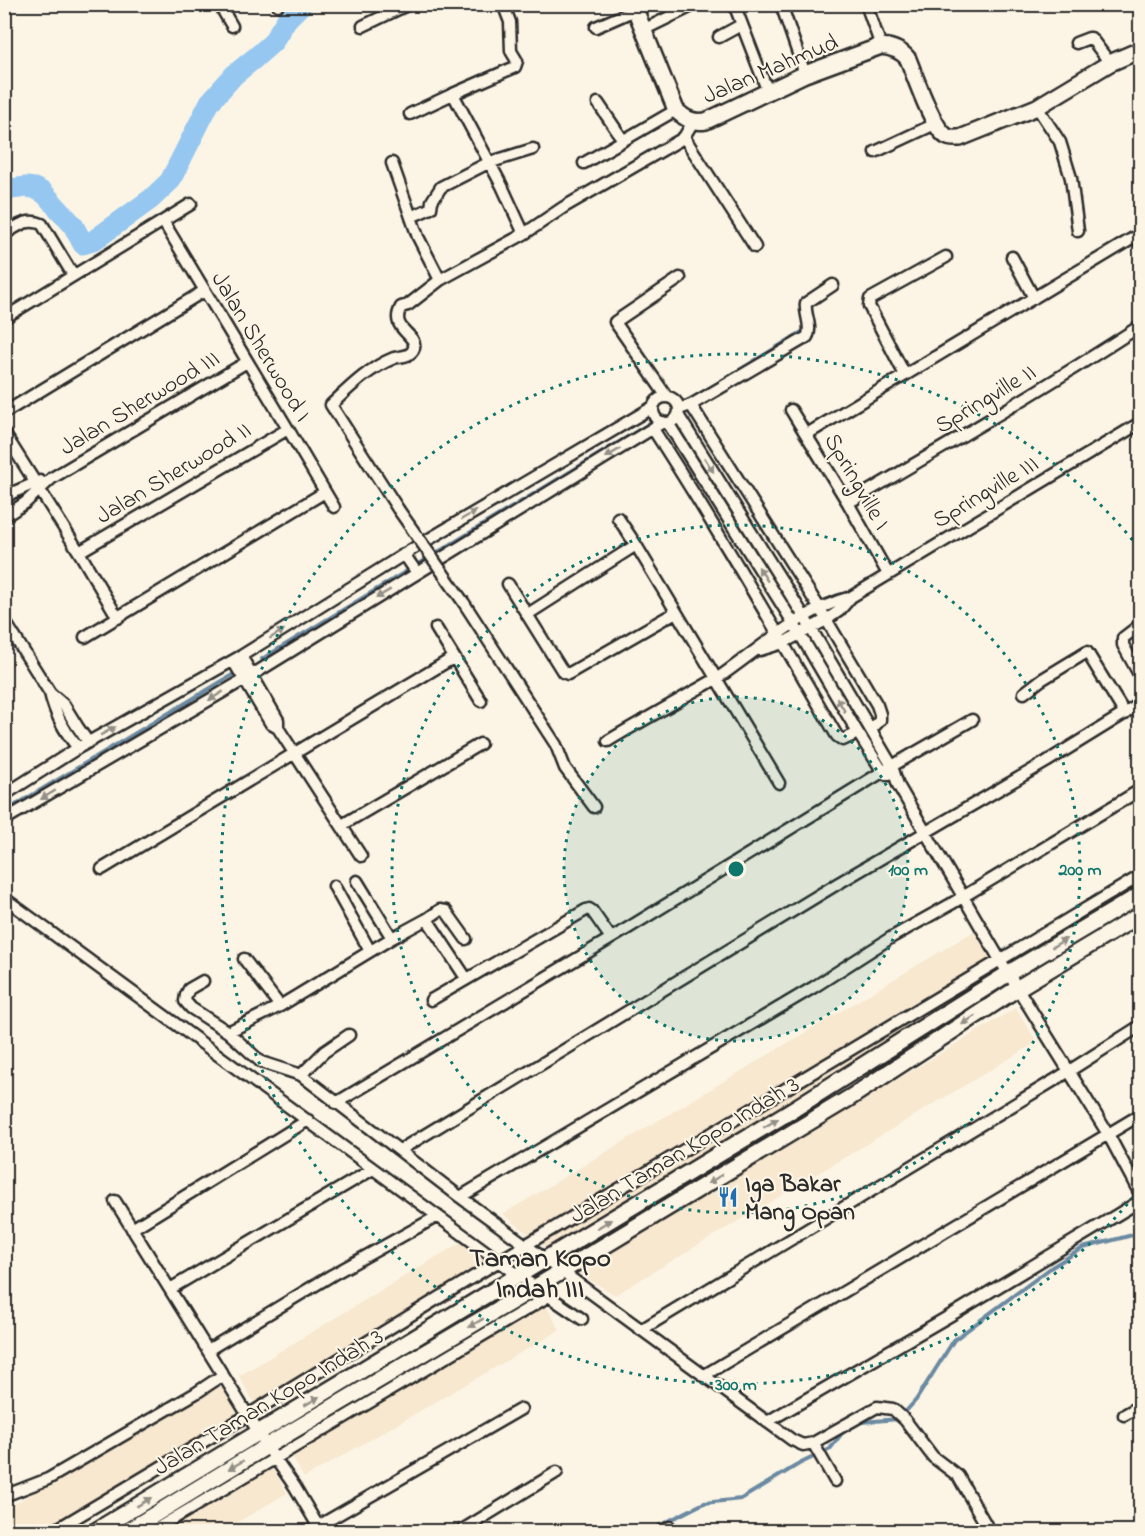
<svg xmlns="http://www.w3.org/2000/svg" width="1145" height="1536" viewBox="0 0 1145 1536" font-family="'Indie Flower',sans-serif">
<rect width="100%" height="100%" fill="#fcf5e5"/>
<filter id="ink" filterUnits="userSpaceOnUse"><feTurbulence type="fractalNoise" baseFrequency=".0167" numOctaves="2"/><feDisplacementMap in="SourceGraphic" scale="12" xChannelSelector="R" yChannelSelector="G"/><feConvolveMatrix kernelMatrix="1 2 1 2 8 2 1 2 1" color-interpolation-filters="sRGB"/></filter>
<g filter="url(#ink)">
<path fill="#f7e8cf" d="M976,930L1003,974L546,1248L503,1214Z
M1016,1008L1037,1042L615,1295L577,1272Z
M463,1241L498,1271L261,1415L239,1376Z
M539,1294L560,1330L304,1478L285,1444Z
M222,1384L245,1422L63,1531H5L4,1510Z
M266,1458L287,1493L223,1531L142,1532Z"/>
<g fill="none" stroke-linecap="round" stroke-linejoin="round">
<path stroke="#6b89a2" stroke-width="4" d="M700,394L805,330
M262,659L652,422
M4,812L234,674
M647,1532L704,1503L741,1499L799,1464L830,1449L842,1433L861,1422L899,1419L916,1400L954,1340L1052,1267L1083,1248L1140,1233"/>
<path stroke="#95c7f1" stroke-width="21" d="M4,190L26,187L34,188L44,193L73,225L83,244L93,241L151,199L170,181L210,102L234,75L255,58L272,43L287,19L302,4"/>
<g stroke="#2b2b2b" stroke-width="15">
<path id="street" d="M219,4L232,26
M278,4V5
M503,4L510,22L511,51L517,61L515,67L453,94L502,186L524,234
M734,4L768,92
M781,4L805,74
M866,4L881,46
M363,26L409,4
M596,27L635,10
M643,30L696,4
M719,37L741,25
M1076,43L1089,38H1091L1110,63
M598,103L623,140
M1037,107L1060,142L1071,178L1078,231
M410,114L453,94
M684,137L755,247
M875,152L935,124
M392,163L418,237L440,280
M584,163L676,110
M411,217L431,208L432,201L441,187L488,163L533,149
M163,221L288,429L334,507
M4,234C17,227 27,217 42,224L73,275
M1012,257L1034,298
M4,318L191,204
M905,375L869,306L870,299L946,257
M667,397L615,322L680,278
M653 410a13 13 0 1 1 26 0a13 13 0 1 1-26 0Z
M691,405L820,609L877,705L880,714V720L871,730
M679,409L691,405L807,337C813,327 804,314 806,303L833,285
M791,410L848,503L888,574
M4,413L204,291
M678,415L800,610L892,766L898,785L1000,960L1108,1134L1140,1194
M668,423L794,624L858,733L883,772L887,775
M653,429C718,529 777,633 837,736L843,740L858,733
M4,433L79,552L118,618
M807,434L1140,234
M4,499L12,493L40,481
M848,503C947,445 1045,388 1140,326
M398,509L331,405C350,387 369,368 394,358C401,356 411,357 414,348C417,333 389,330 401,307L408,305L440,280L524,234L564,207L680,140L684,137L693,122
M4,517L25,503L52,478L247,362
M618,518L636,545L779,783
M79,552L288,429
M404,554L417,573
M508,584L563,672L568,674L676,612
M464,603L556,745L565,768L594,807
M528,614L636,545
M4,620L50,693
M1140,625L1123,638V645L1140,676
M436,628L481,701
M85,637L325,492
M760,650L783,643L826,620L839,611L851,597
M241,656L278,720V728
M233,661L271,724L278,728L361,856
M1024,693L1041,680L1087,652L1125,714
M608,741C631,727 655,714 679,700C692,692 706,685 719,677C761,648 801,610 851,597L1140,423
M78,748C64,731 55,715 50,693L64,705L77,726L88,742
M4,795L78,748L241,656L419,545L653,407
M4,820L252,675L663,422
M342,825L480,744
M102,869L453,658
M357,881L392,938
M334,886L370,951
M4,898L518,1275L582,1319
M427,919L466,978
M244,959L280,1006
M203,981L189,989L186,995L185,1001L191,1008L228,1032L261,1062L301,1075L460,1197L792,1440L803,1445L813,1443L877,1407L893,1409L905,1420L933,1457L958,1476L990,1532
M431,1000L586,910L589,909L592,911L611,938
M228,1032L280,1006L392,938L427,919L440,910L446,911L466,939
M301,1075L324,1052L349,1035
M336,1103L620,933L892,766L972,720
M400,1150L837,884L1046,762L1140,704
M460,1197L814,987L892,937L951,904L1140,790
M115,1201L262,1438
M132,1229L308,1120
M170,1289L373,1169
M641,1330L1058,1078L1140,1026
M208,1350L332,1275L438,1216
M703,1376L1140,1115
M1124,1415L1140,1406
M767,1422L958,1311L1140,1201
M813,1443L835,1481
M272,1454L295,1487L318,1526L319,1532
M4,1496L48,1479L196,1393L223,1375
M52,1532L248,1415L499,1261L1140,876
M151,1532L549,1296
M308,1532L521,1409
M459,1532L557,1472
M660,1532L670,1527"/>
</g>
<g stroke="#2b2b2b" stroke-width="20">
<path id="secondary" d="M633,4L676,110C685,119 693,123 706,121L805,74L881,46C892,47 901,50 908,59C915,76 932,127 946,136C950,139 955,138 960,138L1037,107L1110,63L1140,50
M94,1532L797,1107L1009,973L1140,895
M126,1532L267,1446L536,1287L851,1097L1018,988L1140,915"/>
</g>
<use href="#street" stroke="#fcf5e5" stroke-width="10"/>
<use href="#secondary" stroke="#fcf5e5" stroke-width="15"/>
<g stroke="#2b2b2b" stroke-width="15" stroke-linecap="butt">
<path id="street-bridge" d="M398,509L464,603"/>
</g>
<use href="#street-bridge" stroke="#fcf5e5" stroke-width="10"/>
</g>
<defs><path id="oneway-solid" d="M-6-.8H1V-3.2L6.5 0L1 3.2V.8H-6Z" transform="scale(1.5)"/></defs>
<g fill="#949088">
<use href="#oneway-solid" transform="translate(613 453) rotate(149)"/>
<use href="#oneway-solid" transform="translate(709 465) rotate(58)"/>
<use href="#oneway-solid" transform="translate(469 515) rotate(-30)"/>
<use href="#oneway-solid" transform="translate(763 574) rotate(-122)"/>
<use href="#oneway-solid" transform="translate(383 594) rotate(149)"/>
<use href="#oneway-solid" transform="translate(277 634) rotate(-32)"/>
<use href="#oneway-solid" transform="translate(216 696) rotate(149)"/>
<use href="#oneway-solid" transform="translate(841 705) rotate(-120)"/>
<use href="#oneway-solid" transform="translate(108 731) rotate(-29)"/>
<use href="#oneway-solid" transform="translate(48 795) rotate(149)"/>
<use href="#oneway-solid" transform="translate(1059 943) rotate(-31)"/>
<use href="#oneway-solid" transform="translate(969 1020) rotate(147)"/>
<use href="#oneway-solid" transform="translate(771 1123) rotate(-31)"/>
<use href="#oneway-solid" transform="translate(715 1179) rotate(149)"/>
<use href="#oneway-solid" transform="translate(604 1224) rotate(-31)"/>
<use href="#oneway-solid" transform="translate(476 1323) rotate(149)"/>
<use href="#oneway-solid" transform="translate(312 1401) rotate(-31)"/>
<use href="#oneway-solid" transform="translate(236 1465) rotate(149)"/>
<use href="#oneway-solid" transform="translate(144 1502) rotate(-31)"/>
</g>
</g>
<circle cx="736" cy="869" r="172" fill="#0f766e" fill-opacity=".12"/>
<g fill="none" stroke="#0f766e" stroke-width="3" stroke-dasharray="3 6">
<circle cx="736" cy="869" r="172"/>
<circle cx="736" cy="869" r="344"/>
<path d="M1139 1190A515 515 0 1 1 1139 548"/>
</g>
<defs>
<g id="restaurant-bare" transform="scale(1.62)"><path d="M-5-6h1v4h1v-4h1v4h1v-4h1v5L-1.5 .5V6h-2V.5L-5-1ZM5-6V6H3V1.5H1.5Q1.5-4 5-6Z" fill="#1f6fb2" stroke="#fcf5e5" stroke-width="2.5" paint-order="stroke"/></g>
</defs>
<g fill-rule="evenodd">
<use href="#restaurant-bare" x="728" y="1197"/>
</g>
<g text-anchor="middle" stroke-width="4.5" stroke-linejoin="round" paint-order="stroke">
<g font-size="24" fill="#2b2b2b" stroke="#fcf5e5">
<text transform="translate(770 68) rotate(-23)" y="8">Jalan Mahmud</text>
<text transform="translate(262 346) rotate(59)" y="8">Jalan Sherwood I</text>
<text transform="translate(985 398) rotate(-31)" y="8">Springville II</text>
<text transform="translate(139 402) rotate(-31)" y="8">Jalan Sherwood III</text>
<text transform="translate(173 472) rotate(-31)" y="8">Jalan Sherwood II</text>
<text transform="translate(858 481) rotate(60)" y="8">Springville I</text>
<text transform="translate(985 491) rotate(-31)" y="8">Springville III</text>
<text transform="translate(684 1149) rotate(-31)" y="8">Jalan Taman Kopo Indah 3</text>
<text transform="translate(268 1401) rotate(-31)" y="8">Jalan Taman Kopo Indah 3</text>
</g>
<g font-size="24" font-weight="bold" fill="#2b2b2b" stroke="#fcf5e5" text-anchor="start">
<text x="745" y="1191">Iga Bakar<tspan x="745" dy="28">Mang Opan</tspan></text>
</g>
<g font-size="27" font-weight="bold" fill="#2b2b2b" stroke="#fcf5e5">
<text x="540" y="1266">Taman Kopo<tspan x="540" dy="31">Indah III</tspan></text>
</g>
</g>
<circle cx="736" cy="869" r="9" fill="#0f766e" stroke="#fcf5e5" stroke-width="3"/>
<g font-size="18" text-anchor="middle" font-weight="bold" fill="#0f766e" stroke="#fcf5e5" stroke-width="4.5" stroke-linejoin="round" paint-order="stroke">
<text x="908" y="875">100 m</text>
<text x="1080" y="875">200 m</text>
<text x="736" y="1390">300 m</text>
</g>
<rect width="1145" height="1536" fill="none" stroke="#fcf5e5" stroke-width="24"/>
<rect x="12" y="12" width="1121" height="1512" fill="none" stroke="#2b2b2b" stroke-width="2" filter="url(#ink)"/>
</svg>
